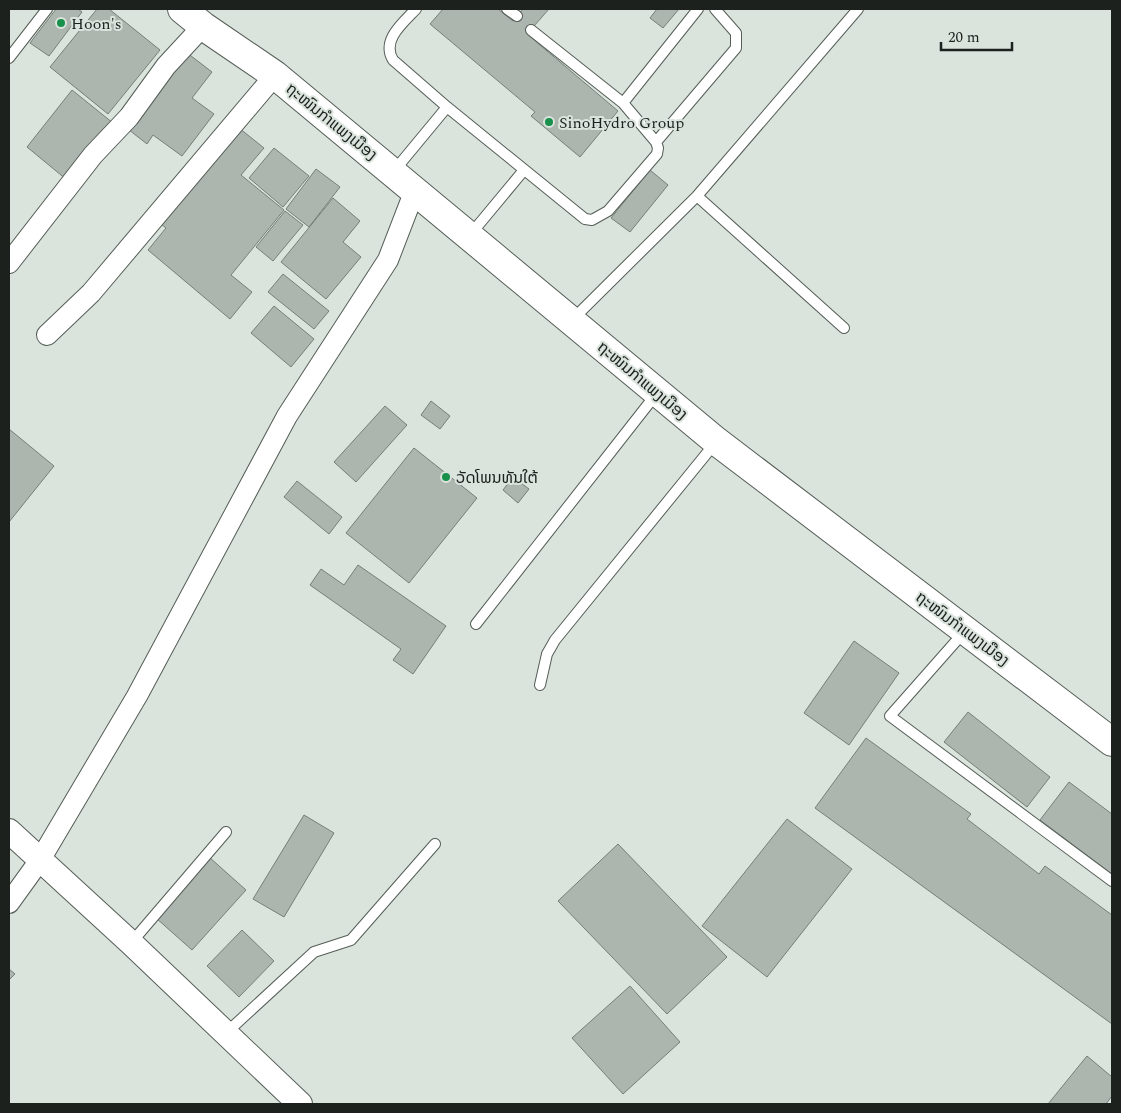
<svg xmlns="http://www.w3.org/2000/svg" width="1121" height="1113" viewBox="0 0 1121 1113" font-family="Spectral,'Noto Sans Lao',serif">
<rect width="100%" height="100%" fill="#dae4dc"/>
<path fill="#acb6ae" stroke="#757f77" d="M56,9H78L82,12L49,56L30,43Z
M97,9H109L160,50L108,114L50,67Z
M443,9H498L513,21L523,9H549L527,34L618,111L580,157L531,116L535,112L430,24Z
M657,9H679L663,28L650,18Z
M182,49L212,72L192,98L214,114L182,156L153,135L147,144L124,126Z
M72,90L113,123L67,180L27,147Z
M234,124L264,148L241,175L284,210L231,275L252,292L230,319L148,250L166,228L156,220Z
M274,148L309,176L283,207L249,178Z
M316,169L340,187L309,227L286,209Z
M650,170L668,185L630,232L611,218Z
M333,198L360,221L343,242L361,257L326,299L281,262Z
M285,211L303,225L273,261L256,247Z
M283,274L329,311L314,329L268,292Z
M274,306L314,339L291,367L251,333Z
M431,401L450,416L440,429L421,415Z
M385,406L407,425L356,482L334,462Z
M9,429L54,466L9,522Z
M414,448L477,498L409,583L346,533Z
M513,477L529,489L518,503L503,490Z
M297,481L342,517L329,534L284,497Z
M358,565L446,626L413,674L393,660L401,649L310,585L321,569L344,585Z
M854,641L899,673L849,745L804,713Z
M968,712L1050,777L1027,807L944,742Z
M866,738L971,814L967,819L1039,874L1045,866L1112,915V1024L815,808Z
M1069,782L1112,814V874L1040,820Z
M304,815L334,833L284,917L253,899Z
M787,819L852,869L767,977L702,926Z
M618,844L727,957L667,1014L558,901Z
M209,857L246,890L192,950L156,918Z
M242,930L274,961L239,997L207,966Z
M9,969L15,974L9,980Z
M630,986L680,1042L623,1094L572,1038Z
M1087,1056L1112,1077V1096L1106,1104H1048Z"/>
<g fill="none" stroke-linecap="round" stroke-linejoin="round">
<g stroke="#545d56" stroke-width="12">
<path id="service" d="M507,9L517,16
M531,30L623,103
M9,58L47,9
M447,107L585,219L592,220L608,211L657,154L658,148L656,142L623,103L698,9
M656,142L736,48V33L715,9
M394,171L447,107L393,60C381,40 403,23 416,9
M697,196L844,328
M470,235L524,170
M572,320L697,196L858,9
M476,624L657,393
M965,631L890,716L1112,881
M540,685L547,654L555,640L716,442
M131,943L226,832
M226,1033L314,952L351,940L435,844"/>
</g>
<g stroke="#545d56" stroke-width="22">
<path id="minor" d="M9,263L93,155L129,117L166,66L203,26
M47,335L91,293L275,75
M9,903L40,860L137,696L287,416L388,260L415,190"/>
</g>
<g stroke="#545d56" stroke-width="26">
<path id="tertiary" d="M9,831L131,943L300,1104"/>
</g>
<g stroke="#545d56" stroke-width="30">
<path id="primary" d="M182,9L203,26L275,75L716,441L1112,742"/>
</g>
<use href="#service" stroke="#fff" stroke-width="10"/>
<use href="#minor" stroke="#fff" stroke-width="20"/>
<use href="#tertiary" stroke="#fff" stroke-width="24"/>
<use href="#primary" stroke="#fff" stroke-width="28"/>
</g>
<g fill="#19904b" stroke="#dae4dc" stroke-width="2">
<circle cx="61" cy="23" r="5"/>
<circle cx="549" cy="122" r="5"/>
<circle cx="446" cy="477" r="5"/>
</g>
<g text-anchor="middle" stroke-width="4" stroke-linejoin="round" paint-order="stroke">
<g font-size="16" fill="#1d211e" stroke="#dae4dc" text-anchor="start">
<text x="71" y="29">Hoon's</text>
<text x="559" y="128">SinoHydro Group</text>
<text x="456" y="483">ວັດໂພນທັນໃຕ້</text>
</g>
<g font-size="16" fill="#1d211e" stroke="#dae4dc">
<text transform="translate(332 121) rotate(39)" y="6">ຖະໜົນກຳແພງເມືອງ</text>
<text transform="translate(643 380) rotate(40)" y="6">ຖະໜົນກຳແພງເມືອງ</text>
<text transform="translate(963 628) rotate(37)" y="6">ຖະໜົນກຳແພງເມືອງ</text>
</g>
</g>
<rect width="1121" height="1113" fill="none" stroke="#1d211e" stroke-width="20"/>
<path d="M941 42v8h71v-8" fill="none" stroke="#1d211e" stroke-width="2.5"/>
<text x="948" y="42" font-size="15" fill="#1d211e" stroke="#dae4dc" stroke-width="4" paint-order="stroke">20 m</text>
</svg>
